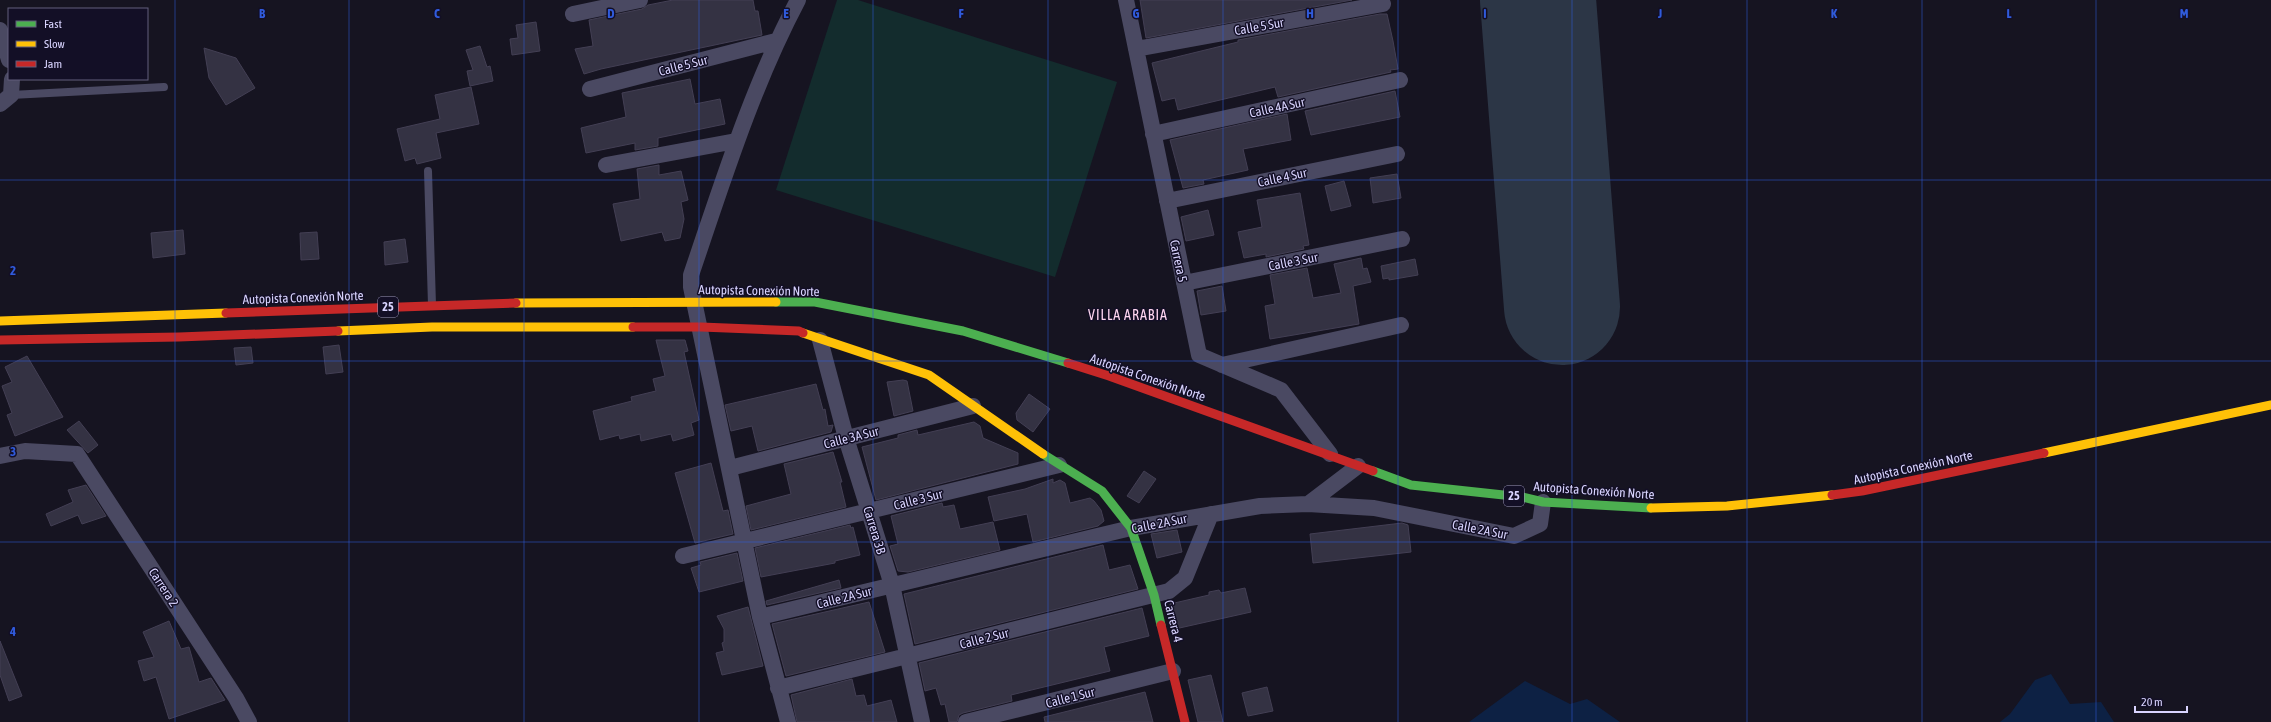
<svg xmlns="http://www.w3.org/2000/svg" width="2271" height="722" viewBox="0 0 2271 722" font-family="'Asap Condensed',sans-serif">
<rect width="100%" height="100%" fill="#161421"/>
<path fill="#132c2d" d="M837,0H858L1117,82L1055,277L776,190Z"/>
<path fill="#0d2144" d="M2051,674L2070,704L2101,702L2114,722H2000L2010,714L2035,680Z
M1525,681L1570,704L1587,699L1620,722H1469Z"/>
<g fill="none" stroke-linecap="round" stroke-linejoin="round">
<path stroke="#2c3646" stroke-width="116" d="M1538,0L1562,307"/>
</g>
<path fill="#343243" stroke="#433f54" d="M673,0H753L755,11H758L762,35L601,69L584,74L575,49L593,46L589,20L642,9L648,5Z
M1140,0H1352L1146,38Z
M1380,14H1387L1393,41L1398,69L1390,70L1391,72L1278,97L1275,87L1178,110L1175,98L1162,101L1152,63L1238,42V40Z
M536,22L540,51L512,55L510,39L518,38L516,25Z
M480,46L487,67L490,66L493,81L470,86L467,71L473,70L466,50Z
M204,48L236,58L255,88L226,105L209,78Z
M690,79L695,104L720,99L725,124L658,138V146L635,150V143L586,153L581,128L626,117L622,93Z
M471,87L479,124L436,133L441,158L417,164L415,158L405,161L397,129L440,119L435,95Z
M1395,91L1400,117L1311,135L1305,111Z
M1287,114L1291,140L1243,149L1248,170L1203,180L1204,184L1183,188L1170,140Z
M659,165V175L681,171L688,200L681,202L684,219L680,238L665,241L662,232L621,241L613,204L640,199L637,169Z
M1397,174L1401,198L1373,203L1370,178Z
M1344,181L1351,206L1331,211L1325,186Z
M1300,193L1309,245L1303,246L1304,249L1266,257V254L1244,258L1238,232L1262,227L1257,200Z
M1208,210L1214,235L1186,241L1181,217Z
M183,230L185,254L153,258L151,233Z
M317,232L319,259L301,260L300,233Z
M405,239L408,262L385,265L384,242Z
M1361,258L1363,269L1367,268L1371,282L1353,286L1359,324L1270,339L1265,306L1275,304L1270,275L1307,268L1313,298L1341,293L1334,264Z
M1415,259L1418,275L1389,280V278L1383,279L1381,266Z
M1222,286L1226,311L1201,315L1197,291Z
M656,340H685L688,351L684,352L699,420L691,423L694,435L673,441L671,434L641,441L640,434L620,439L619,435L600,440L593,411L632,401L631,397L656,391L653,379L665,376Z
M339,345L343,372L326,374L323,347Z
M251,347L253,363L236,365L234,348Z
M27,356L63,417L15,436L7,415L12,413L2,386L12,382L5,367Z
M903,380L907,381L913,411L894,416L887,382Z
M816,384L823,410L825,409L828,426L833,425L831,432L758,451L752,426L731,431L725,405Z
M1029,394L1050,409L1033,432L1017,420L1016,413Z
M79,421L98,445L88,453L67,430Z
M974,422L980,426L983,438L1018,453V464L876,500L862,447L898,438V435L917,430L918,435Z
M833,452L842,482H840L846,507L751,530L746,506L791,494L784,464Z
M711,463L723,511L728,510L733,534L695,543L675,473Z
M1144,471L1156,479L1139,503L1127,496Z
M1053,479V483L1060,480L1065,483L1070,503L1090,498L1094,501L1101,510L1104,521L1098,526L1033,542L1027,514L994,521L988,497L1025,489Z
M86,485L106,516L82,524L78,515L51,526L46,514L73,502L68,490Z
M942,503L943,507L954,505L960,529L993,522L1000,550L908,572L898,571L890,546L898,544L891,516Z
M1402,523L1408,525L1411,552L1313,563L1310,534Z
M850,525L851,528L853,527L860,555L835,561V563L761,577L755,548Z
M1177,530L1182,552L1157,558L1151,534Z
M1103,545L1109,570L1130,565L1138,589L915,644L904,594Z
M737,553L743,581L699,592L691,568L701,565L700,562Z
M839,580L841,588L767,605L766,601Z
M1245,588L1251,612L1175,629L1170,604L1209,595V592L1219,590L1221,593Z
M869,602L885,652L786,676L772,624Z
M748,607L763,666L722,675L716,653L724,651L722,643L724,642V629L717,616Z
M1142,608L1149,636L1104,647L1110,671L1011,695L1012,701L963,713L959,715L957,722H949L945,704L941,705L936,688L925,691L919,663Z
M169,621L181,649L189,647L199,682L211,678L225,700L169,719L156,677L144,681L138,661L154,657L143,632Z
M0,641L22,696L9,701L0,675Z
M1211,675L1223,722H1198L1188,680Z
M852,679L856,696L864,695L867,706L891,700L897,722H797L791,695Z
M1267,687L1273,711L1248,716L1242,693Z
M1145,692L1153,722H1045L1044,717Z"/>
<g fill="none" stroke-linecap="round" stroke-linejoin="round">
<path stroke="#4a4962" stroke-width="8" d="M11,95L164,87
M428,171L432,305"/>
<path stroke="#4a4962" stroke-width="16" d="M1126,0L1199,355L1281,390L1330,454
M573,14L640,0
M0,30L9,60
M1136,49L1383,4
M590,89L776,41
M0,104L11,95L12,79
M1153,134L1400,80
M606,165L736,141
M1167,201L1397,154
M1184,283L1402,239
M820,340L846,438L892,585L922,722
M1222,365L1401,325
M0,456L25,451L77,454L236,698L249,722
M730,468L973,406
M1308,504L1358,466
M683,556L1059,465
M760,617L1131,528L1260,506L1308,504L1374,508L1514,536L1540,524L1543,502
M778,688L1169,591L1185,578L1211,514
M788,722L760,617L691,287V275C723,181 752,87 798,0
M966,722L1173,671"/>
<path stroke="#4caf50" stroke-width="9" d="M776,302H815L963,331L1068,363
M1043,454L1102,491L1131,528L1154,595L1161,625
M1373,471L1411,485L1522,497L1543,502L1651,508"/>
<path stroke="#ffc107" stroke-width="9" d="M338,331L432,327H633
M803,333L929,375L1043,454
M2044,453L2271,405
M1651,508L1727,506L1832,495"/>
<path stroke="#c62828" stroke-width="9" d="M633,327H701L799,331L803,333
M0,340L179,337L338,331
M1068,363L1109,376L1373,471
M1832,495L1862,491L2044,453
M1161,625L1185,722"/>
<path stroke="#ffc107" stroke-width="9" d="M516,303L776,302
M0,321L226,313"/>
<path stroke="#c62828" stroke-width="9" d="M226,313L516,303"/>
</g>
<path fill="none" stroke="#305bdc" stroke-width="1" stroke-opacity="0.55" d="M175,0V722M349,0V722M524,0V722M699,0V722M873,0V722M1048,0V722M1223,0V722M1398,0V722M1572,0V722M1747,0V722M1922,0V722M2096,0V722M0,180H2271M0,361H2271M0,542H2271"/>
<g text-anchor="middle" stroke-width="3" stroke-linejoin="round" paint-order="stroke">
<g fill="#130f26" stroke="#9e99be" stroke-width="1">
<rect x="378" y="297" width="20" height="20" rx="3"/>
<rect x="1504" y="486" width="20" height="20" rx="3"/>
</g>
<g font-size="12" font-weight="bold" fill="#d9d4ff">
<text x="388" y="311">25</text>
<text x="1514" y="500">25</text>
</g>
<g font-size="13" fill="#d9d4ff" stroke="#130f26">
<text transform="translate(1259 26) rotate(-10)" y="5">Calle 5 Sur</text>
<text transform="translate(683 65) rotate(-14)" y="5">Calle 5 Sur</text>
<text transform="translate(1277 107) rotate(-12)" y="5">Calle 4A Sur</text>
<text transform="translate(1282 177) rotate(-12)" y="5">Calle 4 Sur</text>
<text transform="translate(1179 261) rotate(78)" y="5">Carrera 5</text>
<text transform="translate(1293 261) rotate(-11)" y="5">Calle 3 Sur</text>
<text transform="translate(759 290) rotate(1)" y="5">Autopista Conexión Norte</text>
<text transform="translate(303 297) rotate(-2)" y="5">Autopista Conexión Norte</text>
<text transform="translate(1148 377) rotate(19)" y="5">Autopista Conexión Norte</text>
<text transform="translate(851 437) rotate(-14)" y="5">Calle 3A Sur</text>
<text transform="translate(1913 467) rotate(-12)" y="5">Autopista Conexión Norte</text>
<text transform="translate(1594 490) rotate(4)" y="5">Autopista Conexión Norte</text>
<text transform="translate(918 499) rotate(-14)" y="5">Calle 3 Sur</text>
<text transform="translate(1159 523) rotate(-11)" y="5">Calle 2A Sur</text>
<text transform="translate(1480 529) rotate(11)" y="5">Calle 2A Sur</text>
<text transform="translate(875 530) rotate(73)" y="5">Carrera 3B</text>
<text transform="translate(164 587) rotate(57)" y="5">Carrera 2</text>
<text transform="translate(844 597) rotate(-14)" y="5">Calle 2A Sur</text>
<text transform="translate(1174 621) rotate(76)" y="5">Carrera 4</text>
<text transform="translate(984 638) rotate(-14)" y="5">Calle 2 Sur</text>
<text transform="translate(1070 697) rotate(-14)" y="5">Calle 1 Sur</text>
</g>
<g font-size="14" letter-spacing="1" fill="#ffd6f0" stroke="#130f26">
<text x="1128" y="320">VILLA ARABIA</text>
</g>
</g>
<g font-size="13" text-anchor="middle" font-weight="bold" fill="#305bdc" stroke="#130f26" stroke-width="3" stroke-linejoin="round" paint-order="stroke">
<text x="262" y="18">B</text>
<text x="437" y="18">C</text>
<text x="611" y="18">D</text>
<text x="786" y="18">E</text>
<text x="961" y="18">F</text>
<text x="1136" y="18">G</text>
<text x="1310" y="18">H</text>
<text x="1485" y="18">I</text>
<text x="1660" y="18">J</text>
<text x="1834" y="18">K</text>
<text x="2009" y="18">L</text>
<text x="2184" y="18">M</text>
<text x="13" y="275">2</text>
<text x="13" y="456">3</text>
<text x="13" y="636">4</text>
</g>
<rect x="8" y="8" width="140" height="72" fill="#130f26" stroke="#625e7d"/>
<rect x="16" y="21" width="20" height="6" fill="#4caf50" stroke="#625e7d"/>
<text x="44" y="28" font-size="12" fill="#d9d4ff">Fast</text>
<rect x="16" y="41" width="20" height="6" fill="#ffc107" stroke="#625e7d"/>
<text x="44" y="48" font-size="12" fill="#d9d4ff">Slow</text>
<rect x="16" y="61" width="20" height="6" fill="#c62828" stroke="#625e7d"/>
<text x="44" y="68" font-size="12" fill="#d9d4ff">Jam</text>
<path d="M2135 706v6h52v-6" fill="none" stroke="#d9d4ff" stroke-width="2"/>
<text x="2141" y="706" font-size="12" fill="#d9d4ff" stroke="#130f26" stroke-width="3" paint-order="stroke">20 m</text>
</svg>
